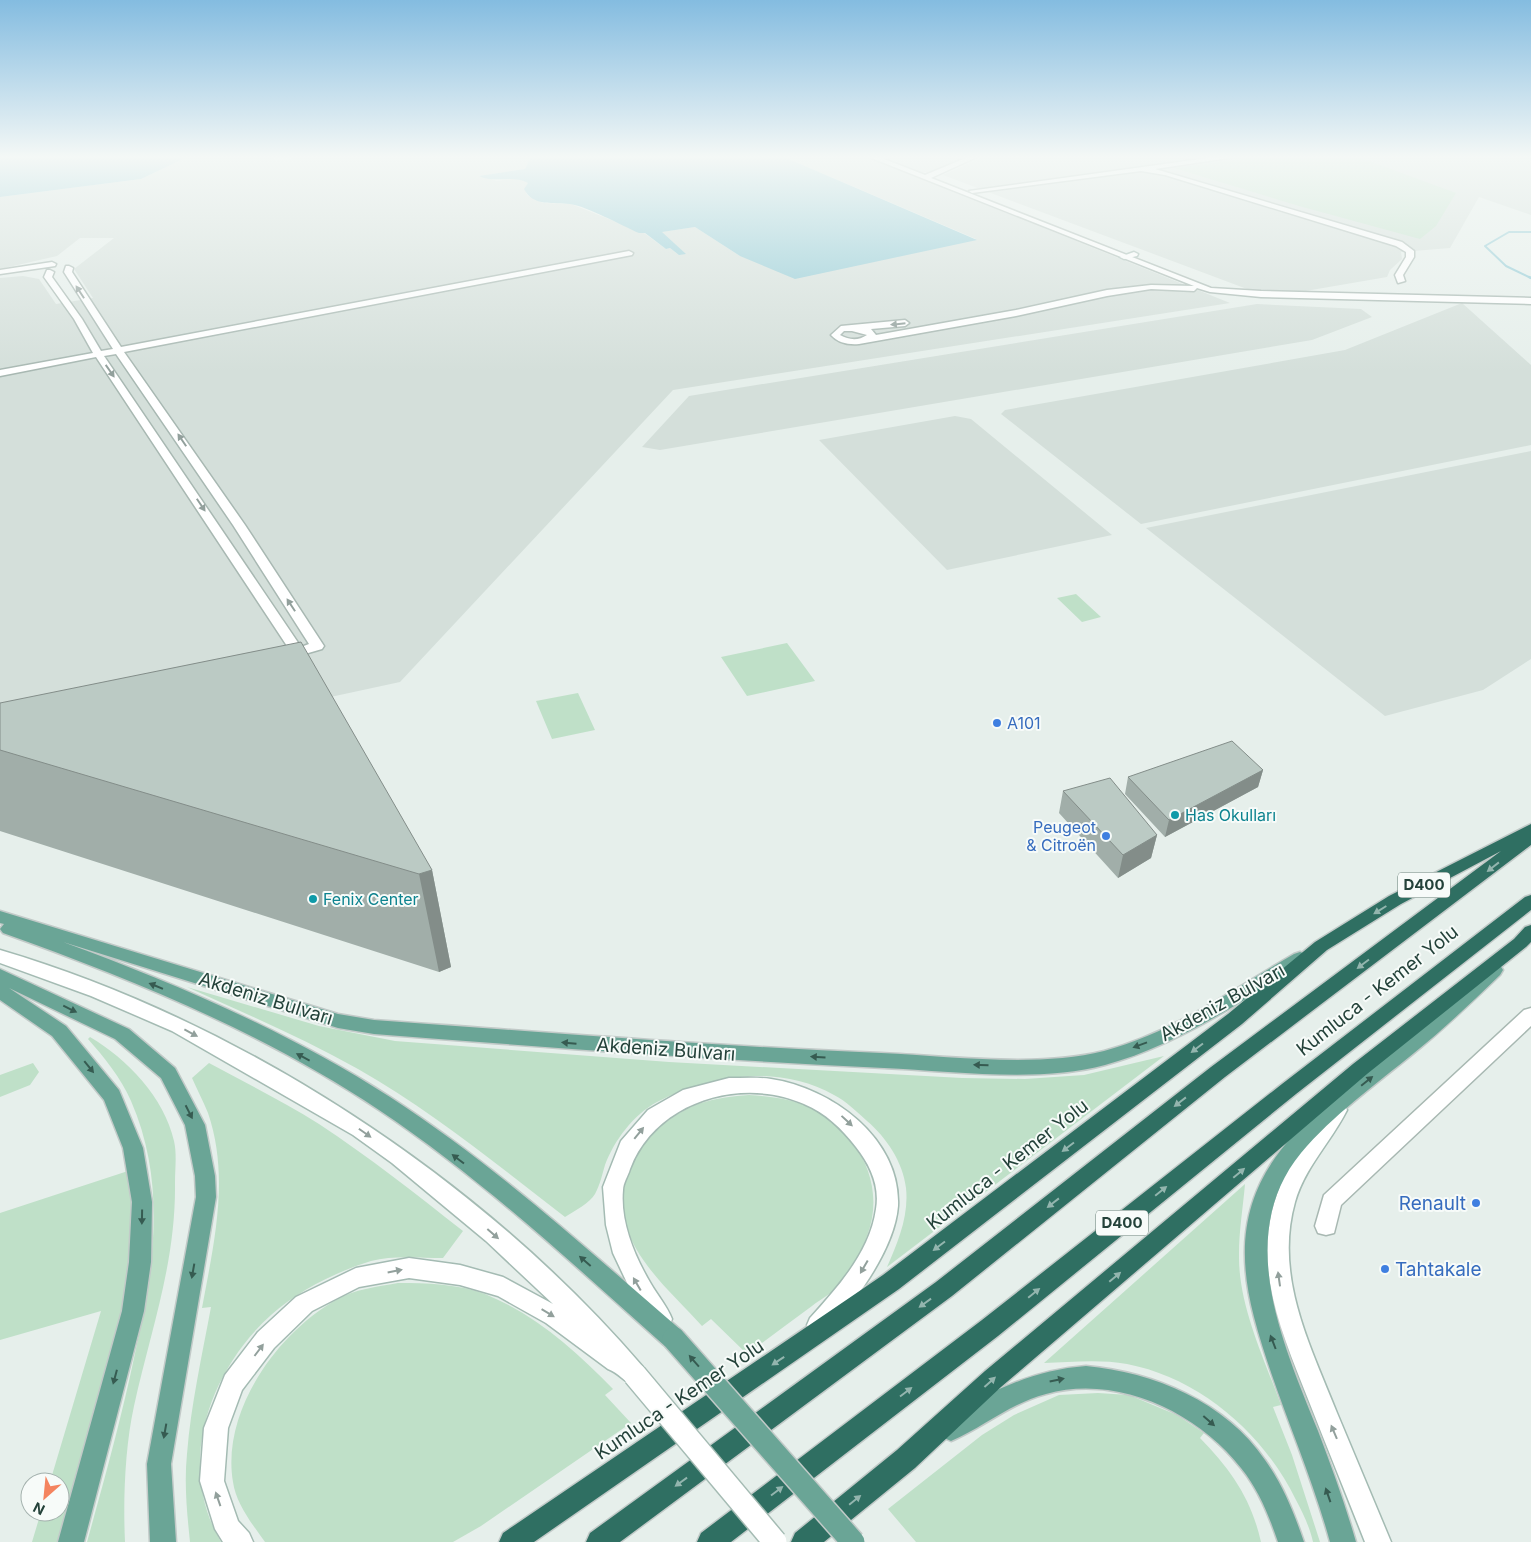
<svg xmlns="http://www.w3.org/2000/svg" width="1531" height="1542" viewBox="0 0 1531 1542" font-family="Inter,sans-serif">
<rect width="100%" height="100%" fill="#e6efeb"/>
<path fill="#d4dfda" d="M187,157H272L276,161L303,157H531L525,169L479,176L497,181L520,178L528,183L526,193L528,196L543,203L571,204L644,233L666,249L670,248L679,255L661,232L695,227L740,256L976,239L784,157H969L934,171L910,174L1230,303L673,390L400,682L0,768V278L23,276L39,279L56,304L93,298L74,269L114,238H80L57,256L0,269V197L141,179Z
M984,157H1531V215L1479,197L1450,248L1401,252L1402,259L1390,270L1387,277L1294,293L1255,292L943,175Z
M1462,303L1531,365V445L1141,524L1001,414L1005,410L1345,350Z
M1257,304L1361,309L1372,317L1312,340L660,450L642,447L689,396Z
M955,416L971,419L1112,535L947,570L819,440Z
M1531,451V659L1483,690L1385,716L1146,528Z"/>
<path fill="#bfe0c8" d="M1257,157H1358L1456,193L1436,226L1420,239L1299,206L1174,168Z
M1076,594L1101,617L1082,622L1057,598Z
M787,643L815,681L747,696L721,657Z
M578,693L595,730L552,739L536,701Z
M187,987L319,1026L395,1041L669,1062L962,1078L1025,1079L1084,1075L1164,1056L887,1267C898,1242 909,1216 906,1188C903,1162 886,1137 867,1121C857,1112 846,1101 834,1095C779,1064 711,1074 657,1102C633,1115 614,1141 605,1165C602,1175 600,1185 595,1194C590,1203 574,1211 565,1217C499,1166 432,1111 358,1069C303,1038 244,1013 187,987Z
M90,1037C127,1059 164,1097 174,1141C177,1154 175,1169 175,1183C176,1263 151,1329 134,1406C125,1447 123,1500 125,1542H87C104,1481 121,1420 134,1358C153,1271 168,1186 131,1101C121,1078 104,1057 88,1039Z
M33,1063L39,1072L30,1085L0,1097V1075Z
M209,1063C246,1083 284,1102 319,1124C369,1157 416,1194 463,1231L443,1258C419,1258 393,1255 371,1261C335,1272 298,1291 271,1315C208,1372 176,1466 221,1542H190C187,1513 184,1483 187,1454C191,1404 202,1356 211,1307L202,1308C214,1243 230,1177 208,1113C203,1101 197,1089 192,1078Z
M749,1095C767,1096 785,1098 802,1104C855,1126 888,1181 867,1236C861,1252 854,1270 842,1283C834,1292 821,1299 812,1306C790,1322 769,1338 747,1354L711,1319L702,1326C676,1297 638,1265 626,1226C611,1173 652,1120 701,1103C717,1098 733,1096 749,1095Z
M131,1170L136,1260L61,1542H32L41,1512H60V1482H50L101,1311L0,1340V1213Z
M1245,1184C1243,1207 1239,1231 1239,1254C1238,1305 1264,1358 1281,1405L1273,1407L1292,1455L1320,1542H1313C1310,1528 1303,1513 1296,1500C1264,1434 1200,1378 1127,1364C1100,1359 1071,1362 1044,1363Z
M398,1283C426,1283 459,1284 485,1294C536,1315 575,1350 613,1389L605,1395L631,1423L481,1526L453,1542H265C253,1525 236,1504 233,1482C221,1412 277,1333 336,1300C355,1289 376,1287 398,1283Z
M1098,1393L1129,1395L1177,1415L1204,1433L1200,1438C1231,1470 1251,1498 1261,1542H916L888,1509L982,1435L1014,1415L1059,1395Z"/>
<path fill="#8ec9d4" d="M0,157H187L141,179L0,197Z
M531,157H784L977,240L795,279L740,256L695,227L662,232L686,254L679,255L670,248L666,249L645,233H639C620,225 589,207 570,204C554,202 533,207 524,189L528,183C513,174 495,184 479,176L525,169Z"/>
<g fill="none" stroke-linecap="round" stroke-linejoin="round">
<path stroke="#8ec9d4" stroke-width="2" d="M1531,232H1509L1485,246L1506,266L1531,278"/>
<path stroke="#8ec9d4" stroke-width="2.5" d="M1529,277L1531,278"/>
<g stroke="#a8b8b2" stroke-width="3">
<path id="street" d="M869,157H879L925,175L968,157H977L931,178L1211,288L1261,291L1531,298V304L1261,297L1210,292L1197,288L1194,291L1151,289L1107,296L1016,316L859,344C849,345 838,343 831,335L841,326L905,320L909,323L905,326L871,329L876,335L1016,310L1107,290L1151,285L1194,286ZM844,331H852L867,335C858,341 849,340 840,335Z
M1215,157H1235L1155,169L1402,242L1414,251V257L1403,275L1405,281L1398,283L1395,275L1406,257V252L1396,246L1165,175L1141,171L972,193L969,191Z
M629,251L633,253L632,255L124,352L245,525L324,646L322,649L298,656L291,652L96,357L0,376V370L93,353L74,319L44,277L47,270H50L54,272L52,277L82,319L101,351L113,349L64,272L66,266H69L73,268L72,272L121,347ZM116,354L233,525L309,644L301,647L104,356Z
M52,262L56,264L55,266L0,274V270Z
M1531,1008V1026L1341,1205L1334,1233L1326,1235L1318,1233L1315,1226L1324,1195L1524,1010Z"/>
</g>
<g stroke="#a4bbb3" stroke-width="3">
<path id="secondary" d="M1134,252L1138,254L1137,256L1124,259L1120,257Z
M0,950C240,1021 480,1177 643,1367L647,1375L643,1383L635,1386C624,1382 619,1373 608,1369L546,1323L498,1296L460,1285L409,1278L359,1287L312,1311L274,1348L242,1390L228,1428L224,1481L238,1521L249,1533L253,1542H223L215,1529L200,1481L204,1428L225,1375L258,1332L296,1297L356,1268L409,1258L460,1265L503,1277L553,1304L486,1241L392,1163L353,1135L172,1031L91,996L0,963Z
M729,1078C743,1078 758,1077 771,1079C831,1088 901,1138 898,1206C896,1233 879,1264 864,1286C852,1302 837,1328 818,1336L810,1332L807,1325L810,1318C838,1287 870,1252 876,1209C880,1185 870,1165 856,1147C842,1129 826,1113 804,1104C741,1076 655,1102 630,1169C628,1176 623,1183 623,1190C620,1222 635,1257 651,1284C658,1296 667,1306 672,1319L669,1326L661,1329L653,1326L644,1313L629,1287L613,1253L606,1225L603,1187L621,1141L648,1110L683,1090Z
M1337,1102L1344,1104L1347,1110C1331,1142 1305,1167 1295,1202C1274,1276 1310,1345 1337,1413C1355,1456 1373,1499 1391,1542H1365C1347,1496 1328,1450 1310,1404C1273,1311 1240,1239 1302,1145C1310,1132 1322,1107 1337,1102Z"/>
</g>
<g stroke="#c2cac8" stroke-width="3">
<path id="primary" d="M0,911L338,1014L374,1020C543,1032 712,1046 881,1053C949,1056 1038,1068 1104,1051C1172,1033 1234,989 1294,954L1300,952L1306,954L1309,958L1306,962C1242,1001 1178,1045 1105,1065C1041,1083 951,1071 884,1068C714,1060 544,1047 374,1034L338,1028L63,942C175,983 289,1032 390,1097C495,1165 588,1250 682,1331L685,1339L682,1347L674,1350L666,1347C573,1264 482,1179 379,1110C264,1033 132,979 3,933L0,929L4,924L0,923Z
M1494,964L1500,965L1503,970L1500,975C1472,1002 1444,1029 1414,1053C1375,1085 1333,1115 1301,1153C1233,1236 1284,1346 1318,1431C1332,1468 1345,1504 1356,1542H1330C1309,1465 1274,1393 1254,1317C1218,1181 1294,1128 1388,1053C1423,1025 1456,996 1488,965Z
M0,969L129,1029L175,1068L205,1125L215,1176L216,1197L171,1464L176,1542H150L147,1464L196,1197L195,1176L185,1125L161,1078L115,1039L9,988L66,1026L119,1090L143,1148L152,1202L151,1262L144,1311L84,1542H58L122,1311L129,1262L132,1202L123,1148L104,1100L52,1036L0,1000V984L4,985L0,984Z
M1086,1366C1153,1372 1226,1402 1265,1460C1283,1485 1294,1513 1304,1542H1278C1269,1516 1259,1490 1241,1468C1197,1412 1117,1374 1046,1394C1011,1403 984,1427 951,1441L942,1437L939,1429L942,1421C988,1392 1032,1370 1086,1366Z"/>
</g>
<g stroke="#c2cac8" stroke-width="3">
<path id="highway" d="M1531,824V845L1225,1077L952,1296L620,1542H586L590,1533L936,1282L1211,1067L1501,851L1401,904L1327,950L1242,1024L899,1289L534,1542H499L503,1533L883,1275L1228,1014L1315,942L1389,896Z
M1531,895V910L1296,1094L998,1336L731,1542H697L701,1533L982,1320L1282,1084L1525,897Z
M1531,925V942L1526,947L1367,1074L1001,1387L915,1468L824,1542H791L795,1533L897,1450L985,1371L1353,1064L1514,939L1525,927Z"/>
</g>
<use href="#street" fill="#fff" fill-rule="evenodd"/>
<use href="#secondary" fill="#fff" fill-rule="evenodd"/>
<use href="#primary" fill="#6aa596" fill-rule="evenodd"/>
<use href="#highway" fill="#2f6f62" fill-rule="evenodd"/>
<g stroke="#a4bbb3" stroke-width="26" stroke-linecap="butt">
<path id="secondary-bridge" d="M635,1375L775,1542"/>
</g>
<g stroke="#c2cac8" stroke-width="26" stroke-linecap="butt">
<path id="primary-bridge" d="M674,1339L853,1542"/>
</g>
<use href="#secondary-bridge" stroke="#fff" stroke-width="23"/>
<use href="#primary-bridge" stroke="#6aa596" stroke-width="23"/>
</g>
<path fill="#a1aea9" d="M0,703L432,870L451,967L439,972L0,831Z
M1263,770L1258,787L1165,837L1125,794L1128,777Z
M1063,791L1157,835L1151,858L1118,878L1059,813Z"/>
<path fill="#838d89" d="M1263,770L1258,787L1165,837L1169,820Z
M1157,835L1151,858L1118,878L1123,855Z
M432,870L451,967L439,972L419,874Z"/>
<path fill="#bbcac4" stroke="#838d89" d="M301,642L432,870L419,874L0,750V703Z
M1232,741L1263,770L1169,820L1128,777Z
M1110,778L1157,835L1123,855L1063,791Z"/>
<defs><path id="oneway-solid" d="M-6-.8H1V-3.2L6.5 0L1 3.2V.8H-6Z" transform="scale(1.25)"/></defs>
<g fill="#92a09c">
<use href="#oneway-solid" transform="translate(80 292) rotate(-123)"/>
<use href="#oneway-solid" transform="translate(898 324) rotate(174)"/>
<use href="#oneway-solid" transform="translate(110 371) rotate(55)"/>
<use href="#oneway-solid" transform="translate(182 440) rotate(-124)"/>
<use href="#oneway-solid" transform="translate(201 505) rotate(56)"/>
<use href="#oneway-solid" transform="translate(291 605) rotate(-123)"/>
<use href="#oneway-solid" transform="translate(191 1033) rotate(28)"/>
<use href="#oneway-solid" transform="translate(847 1121) rotate(43)"/>
<use href="#oneway-solid" transform="translate(365 1133) rotate(35)"/>
<use href="#oneway-solid" transform="translate(639 1133) rotate(-51)"/>
<use href="#oneway-solid" transform="translate(493 1234) rotate(41)"/>
<use href="#oneway-solid" transform="translate(864 1267) rotate(120)"/>
<use href="#oneway-solid" transform="translate(395 1271) rotate(-11)"/>
<use href="#oneway-solid" transform="translate(1279 1279) rotate(-98)"/>
<use href="#oneway-solid" transform="translate(637 1284) rotate(-120)"/>
<use href="#oneway-solid" transform="translate(548 1313) rotate(31)"/>
<use href="#oneway-solid" transform="translate(259 1350) rotate(-53)"/>
<use href="#oneway-solid" transform="translate(1334 1432) rotate(-113)"/>
<use href="#oneway-solid" transform="translate(218 1499) rotate(-109)"/>
</g>
<g fill="#93b5ae">
<use href="#oneway-solid" transform="translate(1493 867) rotate(142)"/>
<use href="#oneway-solid" transform="translate(1380 910) rotate(148)"/>
<use href="#oneway-solid" transform="translate(1363 964) rotate(143)"/>
<use href="#oneway-solid" transform="translate(1197 1048) rotate(143)"/>
<use href="#oneway-solid" transform="translate(1180 1102) rotate(142)"/>
<use href="#oneway-solid" transform="translate(1068 1147) rotate(143)"/>
<use href="#oneway-solid" transform="translate(1239 1173) rotate(-40)"/>
<use href="#oneway-solid" transform="translate(1161 1191) rotate(-39)"/>
<use href="#oneway-solid" transform="translate(1053 1203) rotate(142)"/>
<use href="#oneway-solid" transform="translate(939 1246) rotate(143)"/>
<use href="#oneway-solid" transform="translate(1115 1277) rotate(-40)"/>
<use href="#oneway-solid" transform="translate(1034 1293) rotate(-39)"/>
<use href="#oneway-solid" transform="translate(925 1303) rotate(144)"/>
<use href="#oneway-solid" transform="translate(778 1361) rotate(146)"/>
<use href="#oneway-solid" transform="translate(990 1382) rotate(-42)"/>
<use href="#oneway-solid" transform="translate(906 1392) rotate(-37)"/>
<use href="#oneway-solid" transform="translate(681 1482) rotate(144)"/>
<use href="#oneway-solid" transform="translate(777 1491) rotate(-37)"/>
<use href="#oneway-solid" transform="translate(855 1500) rotate(-39)"/>
</g>
<g fill="#365b51">
<use href="#oneway-solid" transform="translate(156 986) rotate(-158)"/>
<use href="#oneway-solid" transform="translate(70 1009) rotate(26)"/>
<use href="#oneway-solid" transform="translate(569 1043) rotate(-175)"/>
<use href="#oneway-solid" transform="translate(1140 1045) rotate(160)"/>
<use href="#oneway-solid" transform="translate(303 1057) rotate(-152)"/>
<use href="#oneway-solid" transform="translate(818 1057) rotate(-177)"/>
<use href="#oneway-solid" transform="translate(981 1065) rotate(-178)"/>
<use href="#oneway-solid" transform="translate(89 1067) rotate(51)"/>
<use href="#oneway-solid" transform="translate(1367 1081) rotate(-39)"/>
<use href="#oneway-solid" transform="translate(189 1112) rotate(63)"/>
<use href="#oneway-solid" transform="translate(458 1159) rotate(-143)"/>
<use href="#oneway-solid" transform="translate(142 1217) rotate(91)"/>
<use href="#oneway-solid" transform="translate(585 1261) rotate(-139)"/>
<use href="#oneway-solid" transform="translate(193 1271) rotate(100)"/>
<use href="#oneway-solid" transform="translate(1273 1342) rotate(-111)"/>
<use href="#oneway-solid" transform="translate(694 1361) rotate(-131)"/>
<use href="#oneway-solid" transform="translate(115 1377) rotate(105)"/>
<use href="#oneway-solid" transform="translate(1057 1380) rotate(-12)"/>
<use href="#oneway-solid" transform="translate(1209 1421) rotate(41)"/>
<use href="#oneway-solid" transform="translate(165 1431) rotate(100)"/>
<use href="#oneway-solid" transform="translate(1328 1495) rotate(-109)"/>
</g>
<linearGradient id="sky" x2="0" y2="1"><stop stop-color="#84bce0"/><stop offset="0.42" stop-color="#f4f8f6"/><stop offset="1" stop-color="#f4f8f6" stop-opacity="0"/></linearGradient>
<rect width="1531" height="373" fill="url(#sky)"/>
<g fill="#3f7fe0" stroke="#f7fbf9" stroke-width="2">
<circle cx="997" cy="723" r="5"/>
<circle cx="1106" cy="836" r="5"/>
<circle cx="1476" cy="1203" r="5"/>
<circle cx="1385" cy="1269" r="5"/>
</g>
<g fill="#0f9aa8" stroke="#f7fbf9" stroke-width="2">
<circle cx="1175" cy="815" r="5"/>
<circle cx="313" cy="899" r="5"/>
</g>
<g text-anchor="middle" stroke-width="4" stroke-linejoin="round" paint-order="stroke">
<g fill="#f7fbf9" stroke="#637a73" stroke-width="1">
<rect x="1398" y="872.5" width="52" height="25" rx="4"/>
<rect x="1096" y="1210.5" width="52" height="25" rx="4"/>
</g>
<g font-size="15" font-weight="bold" fill="#24423a">
<text x="1424" y="890">D400</text>
<text x="1122" y="1228">D400</text>
</g>
<g font-size="16" fill="#366cbe" stroke="#f7fbf9" text-anchor="start">
<text x="1007" y="729">A101</text>
<text x="1096" y="833" text-anchor="end">Peugeot<tspan x="1096" dy="18">&amp; Citroën</tspan></text>
</g>
<g font-size="16" fill="#0d838f" stroke="#f7fbf9" text-anchor="start">
<text x="1185" y="821">Has Okulları</text>
<text x="323" y="905">Fenix Center</text>
</g>
<g font-size="19" fill="#24423a" stroke="#f7fbf9">
<text transform="translate(1377 990) rotate(-38)" y="7">Kumluca - Kemer Yolu</text>
<text transform="translate(266 998) rotate(17)" y="7">Akdeniz Bulvarı</text>
<text transform="translate(1222 1002) rotate(-29)" y="7">Akdeniz Bulvarı</text>
<text transform="translate(666 1049) rotate(4)" y="7">Akdeniz Bulvarı</text>
<text transform="translate(1007 1164) rotate(-38)" y="7">Kumluca - Kemer Yolu</text>
<text transform="translate(679 1399) rotate(-34)" y="7">Kumluca - Kemer Yolu</text>
</g>
<g font-size="19" fill="#366cbe" stroke="#f7fbf9" text-anchor="end">
<text x="1466" y="1210">Renault</text>
<text x="1395" y="1276" text-anchor="start">Tahtakale</text>
</g>
</g>
<g transform="translate(45 1497) rotate(207)"><circle r="24" fill="#f7fbf9" stroke="#a3b1ad"/>
<path d="M0-4L9 19L0 12L-9 19Z" fill="#f4845f"/>
<text y="-8" font-size="14" font-weight="bold" text-anchor="middle" fill="#24423a">N</text>
</g>
</svg>
